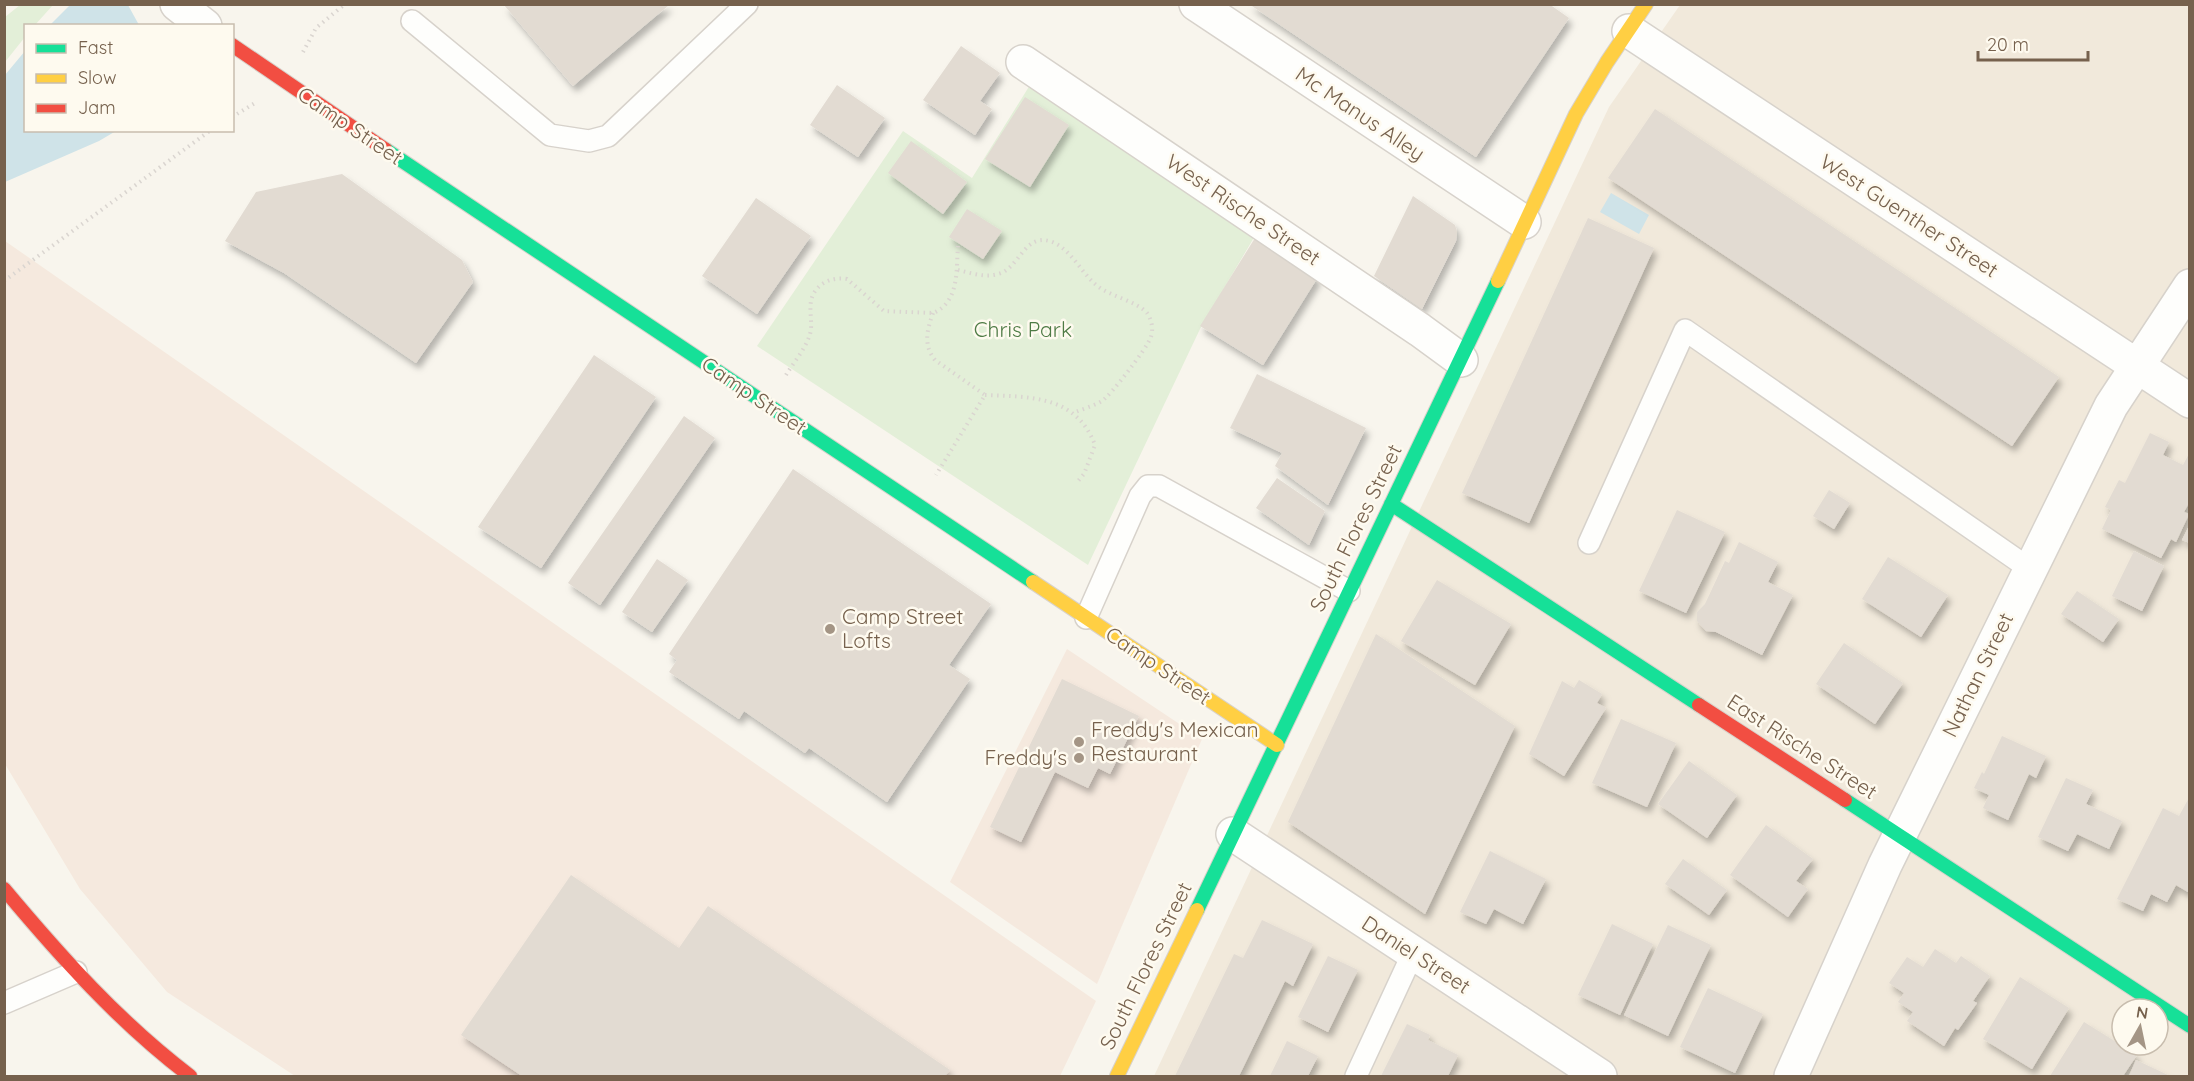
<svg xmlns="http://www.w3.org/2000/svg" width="2194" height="1081" viewBox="0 0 2194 1081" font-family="Quicksand,sans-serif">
<defs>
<filter id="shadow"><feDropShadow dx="3.5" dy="6" stdDeviation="3" flood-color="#0004"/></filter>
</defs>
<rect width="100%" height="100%" fill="#f8f5ed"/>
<path fill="#f1e9db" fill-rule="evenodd" d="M1680,5H2189V1076H1154L1609,107ZM2122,1009H2158V1045H2122Z"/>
<path fill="#f5e9de" d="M5,241L1096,1001L1060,1076H295L167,992L80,889L5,764Z
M1067,649L1202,739L1097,984L950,882Z"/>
<path fill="#e3efd8" d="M20,5H53L35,25L26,26L25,37L5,62V17Z
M1030,85L1256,234L1200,329L1088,565L757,346L903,131L972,178Z"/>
<path fill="#cfe3e8" d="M71,4L128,5L139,25H50Z
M25,51L26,130L116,131L99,141L5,182V75Z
M1611,193L1649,215L1639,234L1600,212Z"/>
<path fill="#e2dbd2" filter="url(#shadow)" d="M1249,4H1549L1569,18L1476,157Z
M504,5H669L573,86Z
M961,46L1000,73L980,101L992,109L975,135L923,100Z
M837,85L885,118L858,157L810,125Z
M1025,97L1069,125L1030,187L985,159Z
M1655,109L2059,377L2012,446L1608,178Z
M911,141L967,182L943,214L888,173Z
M342,174L462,260L473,282L416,363L284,273L225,241L256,192Z
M1413,196L1455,225L1457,232L1456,241L1422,309L1374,276Z
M756,198L811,236L757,314L702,276Z
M967,209L1002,231L983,259L949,237Z
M1588,218L1654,248L1529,523L1462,493Z
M1255,238L1318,277L1263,365L1200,326Z
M594,355L656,397L541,568L478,527Z
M1257,374L1366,428L1328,505L1275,466L1282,453L1230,428Z
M684,416L715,438L600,605L568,583Z
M2150,433L2169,442L2163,455L2183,465L2190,452V501L2184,512L2189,514L2176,542L2171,539L2161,558L2102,529L2111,510L2105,507L2119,480L2125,483Z
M793,469L991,604L949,665L970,679L887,802L809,748L805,753L744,711L739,719L669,672L677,660L669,654Z
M1277,478L1325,511L1309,545L1256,508Z
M1829,490L1850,503L1834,529L1813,516Z
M1677,510L1725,532L1686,613L1639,591Z
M2190,524V543L2182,540Z
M1739,542L1778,562L1768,582L1793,595L1762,655L1716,632L1706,631L1697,621V612L1705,604L1725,561L1729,563Z
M2134,551L2164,566L2142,611L2112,596Z
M1888,557L1948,595L1921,637L1862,599Z
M657,559L688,580L652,632L622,612Z
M1437,580L1511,624L1475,685L1401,641Z
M2077,591L2119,619L2103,642L2061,614Z
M1376,634L1515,726L1425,914L1288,822Z
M1844,643L1903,683L1875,724L1816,684Z
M1062,679L1139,716L1110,774L1098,768L1088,788L1055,772L1021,842L990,827Z
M1579,680L1602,694L1597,703L1606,708L1564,776L1529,754L1562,681L1574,688Z
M1621,719L1676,743L1647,807L1592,783Z
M2002,736L2046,756L2036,778L2029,774L2008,820L1983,808L1989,795L1974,788L1982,772L1984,774Z
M1689,761L1737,795L1707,838L1658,804Z
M2066,778L2093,790L2086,804L2122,821L2109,849L2077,834L2068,851L2038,837Z
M2190,796V888L2188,892L2176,885L2167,902L2151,894L2143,911L2117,899L2163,808L2179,816Z
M1766,825L1813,859L1796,881L1808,889L1788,917L1730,875Z
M1490,851L1546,879L1523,924L1494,909L1486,924L1460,912Z
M1683,859L1727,890L1709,915L1665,884Z
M571,875L679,948L708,906L950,1070L945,1076H522L461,1035Z
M1262,920L1313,944L1293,986L1285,981L1239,1076H1175L1234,954L1243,958Z
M1612,924L1653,944L1620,1015L1578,995Z
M1668,925L1711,945L1668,1036L1624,1015Z
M1935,949L1956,963L1961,956L1990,976L1973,1001L1977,1003L1958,1030L1955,1028L1944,1046L1907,1021L1913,1012L1898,1002L1904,993L1889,983L1907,957L1923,967Z
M1328,956L1358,970L1328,1032L1298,1017Z
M2020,977L2069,1008L2032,1069L1983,1039Z
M1708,988L1763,1014L1735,1073L1680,1047Z
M2084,1022L2137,1055L2123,1076H2050Z
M1407,1024L1430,1035L1428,1040L1458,1055L1448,1076H1381Z
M1287,1041L1318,1056L1308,1076H1270Z
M2136,1060L2170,1076H2129Z"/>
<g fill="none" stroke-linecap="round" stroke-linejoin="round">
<g stroke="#d7d2cb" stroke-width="24">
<path id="lane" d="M412,21L550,135L589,141L608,136L747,4
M1589,543L1685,330L2030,569
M1086,618L1140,496L1148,486H1159L1349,591
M4,1003L76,972
M1356,1076L1413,953"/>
</g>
<g stroke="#d7d2cb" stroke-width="36">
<path id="street" d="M177,4L205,26
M1196,4L1524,222
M1629,31L2190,401
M1023,62L1420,330L1461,360
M1233,834L1600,1076
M1791,1076L1885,865L2111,406L2190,286"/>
</g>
<g stroke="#d8d2cb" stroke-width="16">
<path id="fast" d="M386,150L1033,582
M1391,504L1699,705
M1845,800L2190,1026
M1197,910L1498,281"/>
</g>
<g stroke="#d8d2cb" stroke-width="16">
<path id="slow" d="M1498,281L1576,114L1607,62L1646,4
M1033,582L1277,745
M1117,1076L1197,910"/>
</g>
<g stroke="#d8d2cb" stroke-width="16">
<path id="jam" d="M232,45L386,150
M1699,705L1845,800
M4,889C61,957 119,1022 190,1076"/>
</g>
<path stroke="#dad5d0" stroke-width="4" stroke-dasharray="1.5 4.5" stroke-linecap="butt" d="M303,52L316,28L345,4
M232,117L255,103
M958,270C971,273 985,278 998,274C1019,269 1024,234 1049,241C1069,246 1080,271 1095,284C1108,296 1137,301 1147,313C1152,320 1154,331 1150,339C1146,349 1111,395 1102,401C1094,406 1082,409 1073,413
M4,281L211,130
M933,313C927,330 923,345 935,360L985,395L936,475
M786,375C794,362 806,348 810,334C813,324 809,312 811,301C814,285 831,276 847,279L884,311L933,313C960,302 956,269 958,246
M985,395C1030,397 1076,395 1095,445L1084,474L1078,481"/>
<use href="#lane" stroke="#fefefc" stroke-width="21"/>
<use href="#street" stroke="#fefefc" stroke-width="33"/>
<use href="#fast" stroke="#16e098" stroke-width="14"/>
<use href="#slow" stroke="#ffcf43" stroke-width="14"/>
<use href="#jam" stroke="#f24e42" stroke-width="14"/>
</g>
<g fill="#a49585" stroke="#fefaef" stroke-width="2">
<circle cx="830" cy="629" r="6"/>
<circle cx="1079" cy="742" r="6"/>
<circle cx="1079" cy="758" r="6"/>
</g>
<g text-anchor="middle" stroke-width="5" stroke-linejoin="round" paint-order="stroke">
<g font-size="21" fill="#76614d" stroke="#fefaef">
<text transform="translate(1360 114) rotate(34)" y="7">Mc Manus Alley</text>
<text transform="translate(350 126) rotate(34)" y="7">Camp Street</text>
<text transform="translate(1243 210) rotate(34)" y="7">West Rische Street</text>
<text transform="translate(1909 216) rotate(33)" y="7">West Guenther Street</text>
<text transform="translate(754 396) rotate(34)" y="7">Camp Street</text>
<text transform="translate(1356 528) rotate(-64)" y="7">South Flores Street</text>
<text transform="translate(1158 666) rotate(34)" y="7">Camp Street</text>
<text transform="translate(1978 675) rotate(-64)" y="7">Nathan Street</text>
<text transform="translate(1802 747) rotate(33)" y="7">East Rische Street</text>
<text transform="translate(1416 955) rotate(33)" y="7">Daniel Street</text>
<text transform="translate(1146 966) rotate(-64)" y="7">South Flores Street</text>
</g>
<g font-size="21" fill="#4e7b45" stroke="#fefaef">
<text x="1023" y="337">Chris Park</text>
</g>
<g font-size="21" fill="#76614d" stroke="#fefaef" text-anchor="start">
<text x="842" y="624">Camp Street<tspan x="842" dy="24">Lofts</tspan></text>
<text x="1091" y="737">Freddy's Mexican<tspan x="1091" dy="24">Restaurant</tspan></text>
<text x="1067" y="765" text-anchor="end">Freddy's</text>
</g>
</g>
<rect width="2194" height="1081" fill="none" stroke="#76614d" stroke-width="12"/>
<rect x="24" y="24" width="210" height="108" fill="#fefaef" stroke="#c8bdae" stroke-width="1.5"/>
<rect x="36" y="44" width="30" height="9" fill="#16e098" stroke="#c8bdae" stroke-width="1.5"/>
<text x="78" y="54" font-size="18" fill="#76614d">Fast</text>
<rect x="36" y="74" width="30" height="9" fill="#ffcf43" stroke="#c8bdae" stroke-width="1.5"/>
<text x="78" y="84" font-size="18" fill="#76614d">Slow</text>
<rect x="36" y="104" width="30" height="9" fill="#f24e42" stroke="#c8bdae" stroke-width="1.5"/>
<text x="78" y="114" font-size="18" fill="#76614d">Jam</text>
<g transform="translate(2140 1027) rotate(9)"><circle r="28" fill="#fefaef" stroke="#c8bdae" stroke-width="1.5"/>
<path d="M0-4.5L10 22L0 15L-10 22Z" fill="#a49585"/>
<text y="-9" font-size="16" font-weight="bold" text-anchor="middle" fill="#76614d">N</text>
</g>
<path d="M1978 51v9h110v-9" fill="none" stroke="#76614d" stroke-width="3"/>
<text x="1987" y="51" font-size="18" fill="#76614d" stroke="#fefaef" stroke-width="4.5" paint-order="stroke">20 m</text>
</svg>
